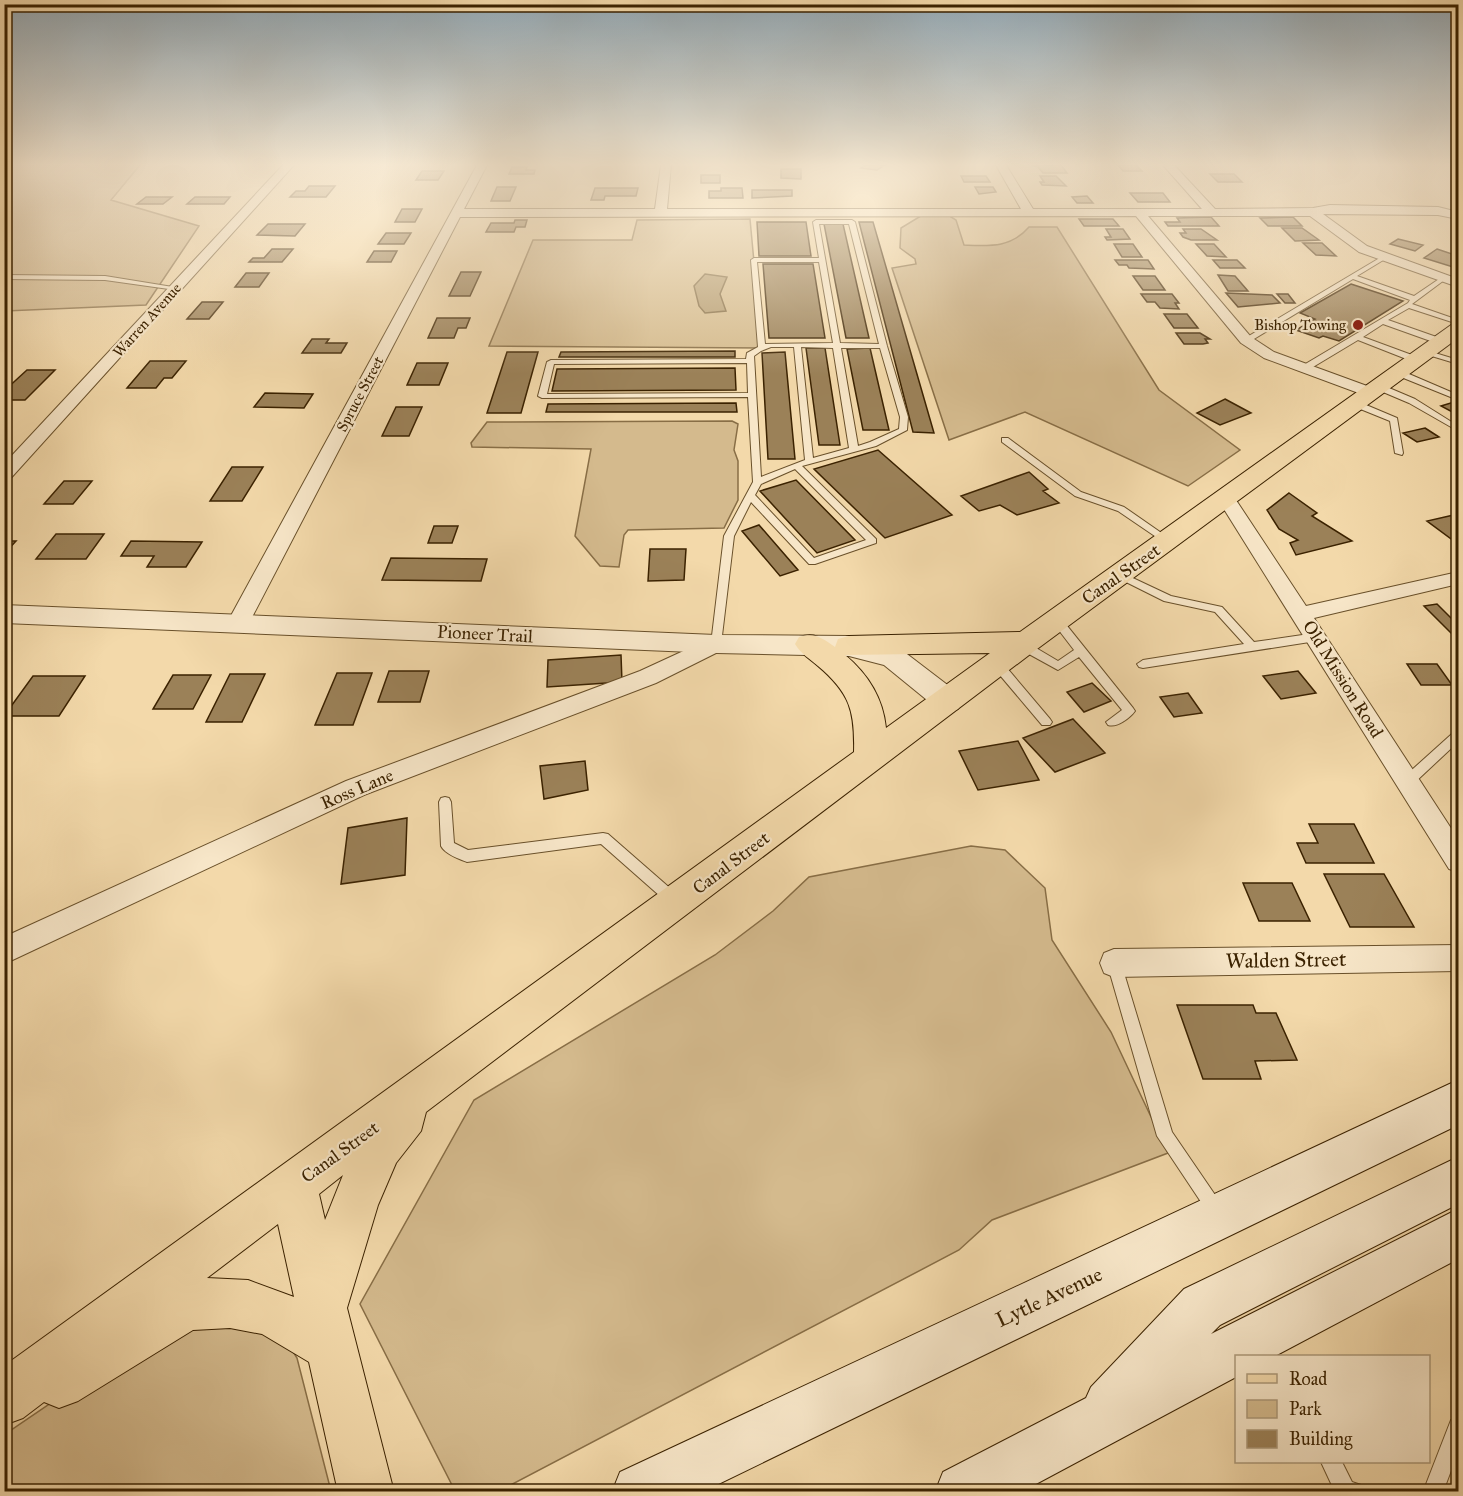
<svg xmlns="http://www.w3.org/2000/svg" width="1463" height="1496" viewBox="0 0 1463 1496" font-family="'IM FELL Great Primer',serif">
<rect width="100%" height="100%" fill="#f3d9aa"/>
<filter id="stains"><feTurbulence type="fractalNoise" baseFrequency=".00333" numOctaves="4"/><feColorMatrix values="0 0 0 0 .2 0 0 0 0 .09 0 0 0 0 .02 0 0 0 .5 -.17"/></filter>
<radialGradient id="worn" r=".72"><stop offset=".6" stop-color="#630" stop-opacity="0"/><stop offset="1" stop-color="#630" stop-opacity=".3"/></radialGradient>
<path fill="#d4ba8d" stroke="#886e46" stroke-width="1.5" d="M5,165H140L111,200L199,226L146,305L5,311Z
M943,212L956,220L964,245C990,246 1011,248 1029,227H1057L1159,390L1240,450L1188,486L1025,412L949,440L892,268L916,264L915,259L900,248L901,228L924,214Z
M750,219L762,348L489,346L533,240H632L637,220Z
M732,421L738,424L734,450L738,461V500L724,528L628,530L624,535L619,567L600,566L575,536L591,449L472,447L471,443L487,422Z
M971,846L1005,850L1045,888L1052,940L1111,1032L1168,1153L992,1220L959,1250L499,1491H455L360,1304L474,1100L715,955L773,911L809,877Z
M197,1313L281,1332L297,1358L331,1491H5L4,1435L148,1337Z"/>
<path fill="#b49b70" stroke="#846b43" stroke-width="1.5" d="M705,274L727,277L720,294L726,311L705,313L699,306L694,286Z"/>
<path fill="#9b8158" stroke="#3b2200" stroke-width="1.5" d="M866,165H885L877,170L861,168Z
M1031,165H1061L1067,173H1043L1038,167Z
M1118,165H1136L1142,171H1123Z
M512,167H527L526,170H535L534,174H509Z
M781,169H801V179L781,178Z
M422,171H444L438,180H416Z
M1210,174H1234L1242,182H1218Z
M701,175H720V183H701Z
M961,176H986L990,182H964Z
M1040,176H1056L1066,186L1042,185L1040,182H1044Z
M309,186H335L326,197H290L296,191H305Z
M497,187H516L510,201H491Z
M975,187H993L996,192L979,194Z
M595,188H638L636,196H605L604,200H591Z
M721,188H742L743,198H709V191H721Z
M752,190H792V196L752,198Z
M1130,193H1163L1170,202H1138Z
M1087,196L1093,203H1077L1072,197Z
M146,197H172L163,204H137Z
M195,197H230L224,204H187Z
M402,209H422L415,222H395Z
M1211,217L1219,226H1168L1165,222H1180L1177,218Z
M1293,217L1302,226H1268L1260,218Z
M1079,219H1113L1119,226H1084Z
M515,220H527L525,227H516L514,232H486L491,223H514Z
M757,222H806L811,256H759Z
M859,222H873L934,433L913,432Z
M268,224H305L295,236L257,235Z
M824,224H843L869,338H846Z
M1282,228H1302L1319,240L1295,241Z
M1106,229H1123L1130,239L1107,240L1105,237H1111Z
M1183,229H1201L1217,240H1191L1183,237L1180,233H1186Z
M386,233H411L404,244H378Z
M1398,239L1423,245L1415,251L1390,244Z
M1303,243H1322L1336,256L1316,255Z
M1114,244H1133L1142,257H1122Z
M1196,244H1214L1226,257L1207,256Z
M272,249H293L282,262H249L253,258H264Z
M1437,249L1458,256V266L1453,267L1424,258Z
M374,251H397L391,262H367Z
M1115,260H1148L1154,269L1129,268L1127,265H1119Z
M1213,260H1237L1245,268H1220Z
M763,264H813L825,338H769Z
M461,272H481L470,296H449Z
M246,273H269L259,287H235Z
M1218,275L1235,276L1248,291H1228Z
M1133,276H1155L1165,290H1143Z
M1351,284L1403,301L1339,341L1323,336L1319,338L1296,330L1315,319L1300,313Z
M1226,293L1272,295L1280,303L1238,307Z
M1141,294H1172L1179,303H1175L1179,309L1160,308L1155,302H1147Z
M1277,294H1288L1295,303H1285Z
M202,302H223L209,319H187Z
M1164,314H1187L1198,328H1174Z
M437,318H470L466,328H458L454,338H428Z
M1176,333H1200L1210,339H1205L1208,343L1203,344H1184Z
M312,339H329L326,343H347L341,353H302Z
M806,348H825L840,445H819Z
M870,348L889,430H863L847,349Z
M735,351V357H559L561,352Z
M507,352H538L521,413H487Z
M785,352L795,459H768L762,353Z
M150,361H186L172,378H164L156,388H127Z
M417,363H448L439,385H407Z
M735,368L736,390L552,391L557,369Z
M27,370H55L25,400H4V391Z
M265,393L313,394L304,408L254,407Z
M1225,399L1251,413L1220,425L1197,413Z
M1454,402L1458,404V415L1441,406Z
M736,403L737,412H546L548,404Z
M396,407H422L409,436H382Z
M1425,428L1439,437L1417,442L1403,433Z
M878,450L952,515L885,538L814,469Z
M232,467H263L242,501H210Z
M1029,472L1048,489L1043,491L1059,503L1017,515L1000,505L979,511L961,496Z
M796,480L855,540L817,553L760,491Z
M64,481H92L73,504H44Z
M1289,493L1317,513L1312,516L1352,541L1296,555L1290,543L1298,540L1279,529L1267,510Z
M1458,514V544L1427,521Z
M759,525L798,570L780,576L742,531Z
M434,526H458L452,543H428Z
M56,534H104L86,559H36Z
M4,541H16L4,554Z
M131,541L202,542L186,567H147L154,556H121Z
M650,549H686L684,580L648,581Z
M391,558L487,559L481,581L382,580Z
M1437,604L1458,625V633L1452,634L1424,606Z
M621,655L622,682L547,687L548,660Z
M1407,664H1437L1452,685H1421Z
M389,671H429L420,702H378Z
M1298,671L1316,693L1281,699L1263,676Z
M337,673H372L353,725H315Z
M230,674H265L242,722H206Z
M173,675H211L193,709H153Z
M33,676H85L59,716H4Z
M1092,683L1111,701L1084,712L1067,692Z
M1188,693L1202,713L1174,717L1160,697Z
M1073,719L1105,753L1055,772L1023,738Z
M1018,741L1039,780L978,790L959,751Z
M585,761L588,790L544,799L540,766Z
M407,818L405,875L341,884L348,828Z
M1309,824H1354L1374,863H1306L1297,843H1318Z
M1324,874H1384L1414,927H1350Z
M1243,883H1292L1310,921H1259Z
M1177,1005H1253L1256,1013H1276L1297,1060L1255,1061L1261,1079H1203Z"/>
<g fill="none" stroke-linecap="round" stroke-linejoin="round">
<g stroke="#69502a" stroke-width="2">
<path id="service" d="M816,220H852L855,222L887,346L908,417L907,430L876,446L802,466L876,539V543L815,564H809L751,502L734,536L721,644L716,648L711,644L724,536L753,482L748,397L542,398L538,396L547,362L551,360L746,359L747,353L758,347L751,260L754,258H819L813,222ZM819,224H849L879,344L840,343ZM757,262H819L833,343L765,344ZM771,347H794L805,460L761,477L754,356L761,351ZM801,347L833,348L849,448L813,458ZM841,348H880L900,417L899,429L870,442L858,446ZM747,363L748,393L547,394L554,364ZM795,469L866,540L814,558L755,495L761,484Z
M1383,256L1386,258L1385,259L1357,276L1414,296L1442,277L1447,278L1412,304L1458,320V324L1409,308L1388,320L1445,340V344H1439L1383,324L1363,337L1420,358V362H1414L1358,340L1308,370H1302V366L1408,303L1410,300L1353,279L1249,342L1242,340Z
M4,275L105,276L179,288L176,290L105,280L4,279Z
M1425,350L1458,360V364L1425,354Z
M1396,371H1402L1458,395V400L1396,375Z
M1376,385H1382L1415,399L1458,426V431L1409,403L1376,389Z
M1353,402H1359L1397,418L1403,453L1402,455L1395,453L1390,421L1353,406Z
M1002,438H1008L1081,492L1124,507L1173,541L1168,544L1165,543L1118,511L1075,496L1002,442Z
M1120,572L1171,596L1222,607L1254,642L1316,633L1321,637L1316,641L1143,668L1139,667L1137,664L1143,660L1244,644L1215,612L1164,601L1116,577V573Z
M1056,616L1060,617L1133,708L1135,711C1130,718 1117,728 1108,725L1106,722L1122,710L1079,657L1058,670L1018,648L1017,645L1018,642H1026L1058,661L1074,650L1051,620Z
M997,660L1001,661L1050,719L1052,722L1050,725H1042L993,667L991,664Z
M1458,730V742L1412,785H1404L1402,781L1404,777L1454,732Z
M445,797L449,798L451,802L454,843L468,850L603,833L608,834L679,896L681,900L679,904L674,906L669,904L601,844L467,862C459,859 445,854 441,846L439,802L441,798Z
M1114,956L1119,958L1121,963L1172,1132L1226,1211L1223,1217L1217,1220L1211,1217L1157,1136L1107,963L1109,958Z
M1458,1417V1452L1443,1492H1423L1451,1420Z
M1321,1462H1342L1352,1482L1361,1485L1364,1492H1335Z"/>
</g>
<g stroke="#69502a" stroke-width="2">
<path id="minor" d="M283,165H294L10,479L4,480V464Z
M477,165H487L464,209H655L661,165H671L667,209H1021L996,165H1006L1033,209H1202L1163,165H1174L1215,209L1313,208L1330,205L1438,207L1458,212V219L1438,215L1323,214L1367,246L1458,279V287L1359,252L1310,216H1148L1251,337L1274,352L1378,390L1380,393L1372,398L1264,358L1241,343L1136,216L460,217L249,623L245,628L238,630L231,628L227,623Z
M1226,493L1232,494L1306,606L1458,572V584L1314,618L1458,839V872L1449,869L1217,498Z
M716,636L724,639L727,644L724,649L656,683L364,795L4,964V937L346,781L640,671Z
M1458,945V971L1114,977L1104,973L1100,963L1104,953L1114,949Z"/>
</g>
<g stroke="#69502a" stroke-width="2">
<path id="tertiary" d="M4,605L716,635L849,636L903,651L958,693L962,701L958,709L948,712L938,709L884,665L849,656L716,653L4,623Z"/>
</g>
<g stroke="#3b2200" stroke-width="2">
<path id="secondary" d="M1458,1080V1125L702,1492H612L620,1472Z
M1458,1157V1204L1220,1325L1211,1334L1458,1209V1259L1275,1356H1236V1377L1021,1492H935L943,1472L1086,1398L1091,1387L1184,1289Z"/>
</g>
<g stroke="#3b2200" stroke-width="2">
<path id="primary" d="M1458,323V338L1033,652L426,1112L421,1131L396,1163L378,1205L347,1308L394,1492H338L309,1362L262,1334L230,1328L193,1330L78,1401L59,1408L44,1402L23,1418L4,1425V1366L854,752C855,711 850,693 818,666C810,659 801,654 795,644L799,637C815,632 822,638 835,647L838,639L849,636L1020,632L1451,325ZM990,653L886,728C883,698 868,674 845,655ZM343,1175L325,1220L319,1194ZM278,1224L294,1297L248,1280L207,1278Z"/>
</g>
<use href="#service" fill="#f7e6c8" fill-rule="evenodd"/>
<use href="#minor" fill="#f7e6c8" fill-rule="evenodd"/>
<use href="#tertiary" fill="#f7e6c8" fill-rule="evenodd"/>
<use href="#secondary" fill="#f7e6c8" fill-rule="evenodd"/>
<use href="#primary" fill="#f3d9aa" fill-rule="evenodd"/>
</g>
<linearGradient id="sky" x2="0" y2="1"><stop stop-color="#93aab8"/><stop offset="0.44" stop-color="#faeed9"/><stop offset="1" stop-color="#faeed9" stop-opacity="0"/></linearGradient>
<rect width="1463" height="374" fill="url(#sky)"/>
<circle fill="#8f2418" stroke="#f7e6c8" stroke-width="2" cx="1358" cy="325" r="6"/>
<g text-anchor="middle" stroke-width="4.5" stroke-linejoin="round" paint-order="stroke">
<g font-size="15" fill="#3b2200" stroke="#f7e6c8">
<text transform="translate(147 320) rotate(-48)" y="5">Warren Avenue</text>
<text transform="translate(360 394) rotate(-62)" y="5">Spruce Street</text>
</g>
<g font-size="15" fill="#3b2200" stroke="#f7e6c8" text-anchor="end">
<text x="1346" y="330">Bishop Towing</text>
</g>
<g font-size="18" fill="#3b2200" stroke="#f7e6c8">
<text transform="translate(1121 574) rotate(-35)" y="6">Canal Street</text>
<text transform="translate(485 634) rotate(3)" y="6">Pioneer Trail</text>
<text transform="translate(1343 679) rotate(58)" y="6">Old Mission Road</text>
<text transform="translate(357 789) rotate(-23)" y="6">Ross Lane</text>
<text transform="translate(731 863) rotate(-37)" y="6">Canal Street</text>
<text transform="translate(340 1152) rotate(-36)" y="6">Canal Street</text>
</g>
<g font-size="21" fill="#3b2200" stroke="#f7e6c8">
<text transform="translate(1286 960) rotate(-1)" y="7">Walden Street</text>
<text transform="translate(1049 1297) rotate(-25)" y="7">Lytle Avenue</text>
</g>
</g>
<rect width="1463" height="1496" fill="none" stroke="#f3d9aa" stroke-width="24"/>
<rect x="6" y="6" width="1451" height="1484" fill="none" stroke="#3b2200" stroke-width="3"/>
<rect x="12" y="12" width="1439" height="1472" fill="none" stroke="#3b2200" stroke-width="1.5"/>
<rect x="1235" y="1355" width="195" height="108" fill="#f7e6c8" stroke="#ac9878" stroke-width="1.5"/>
<rect x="1247" y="1374" width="30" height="9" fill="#f3d9aa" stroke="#ac9878" stroke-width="1.5"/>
<text x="1289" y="1385" font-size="18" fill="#3b2200">Road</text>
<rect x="1247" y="1400" width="30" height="18" fill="#d4ba8d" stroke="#ac9878" stroke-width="1.5"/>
<text x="1289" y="1415" font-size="18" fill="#3b2200">Park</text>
<rect x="1247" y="1430" width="30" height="18" fill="#9b8158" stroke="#ac9878" stroke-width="1.5"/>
<text x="1289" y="1445" font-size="18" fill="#3b2200">Building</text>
<rect width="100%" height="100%" filter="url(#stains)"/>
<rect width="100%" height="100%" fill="url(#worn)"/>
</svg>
